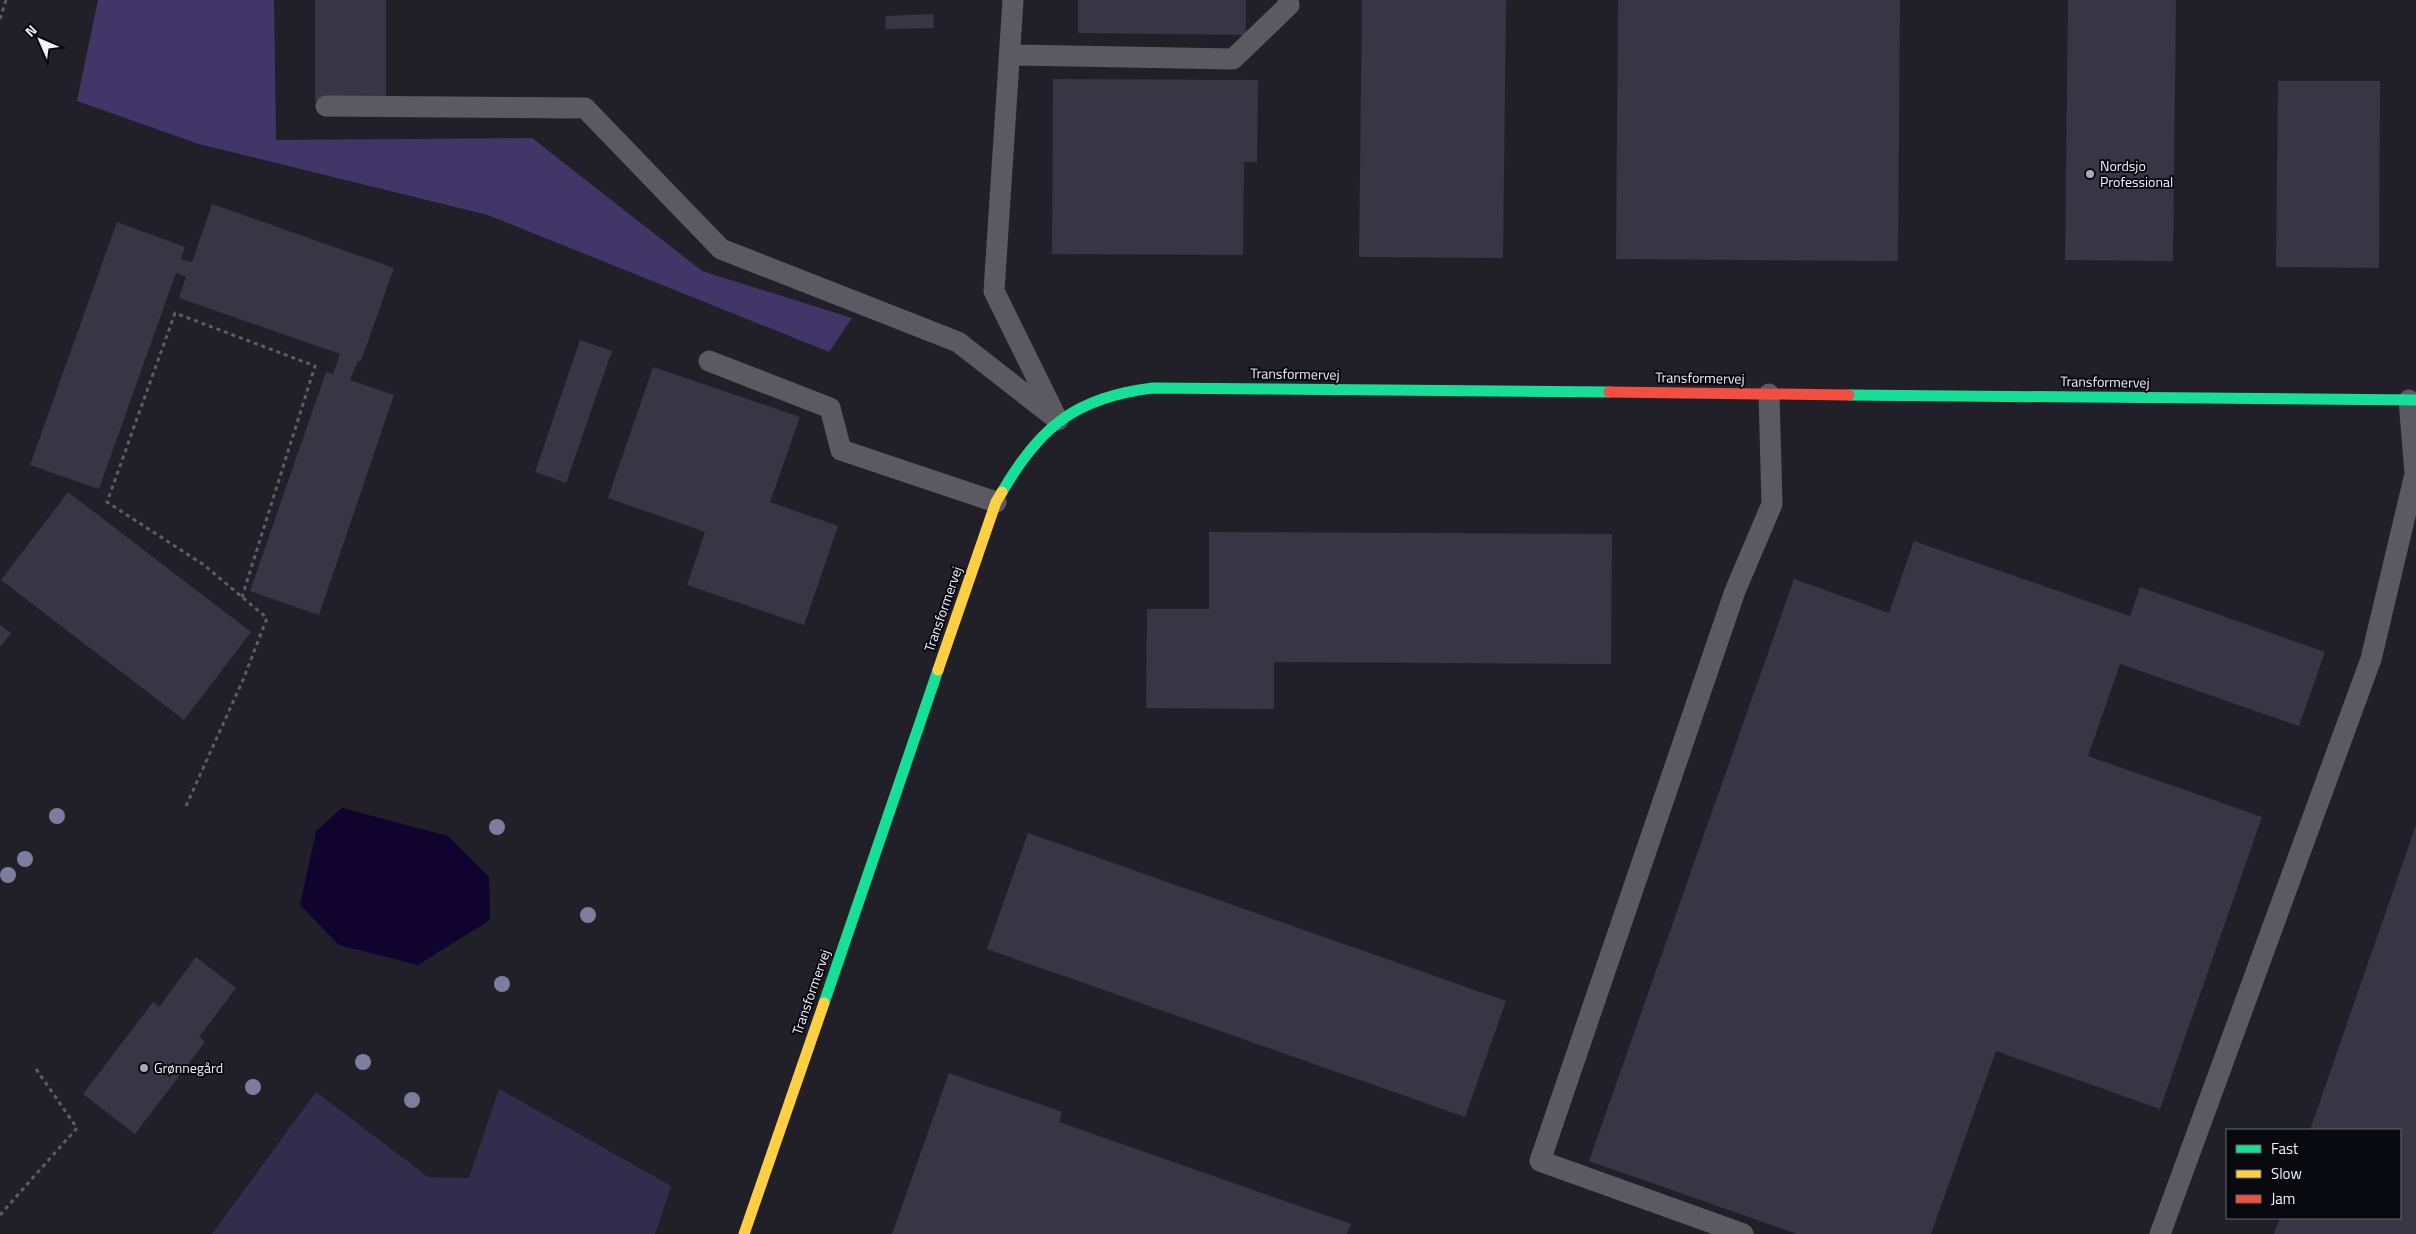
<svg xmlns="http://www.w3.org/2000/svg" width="2416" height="1234" viewBox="0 0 2416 1234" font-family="'Titillium Web',sans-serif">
<rect width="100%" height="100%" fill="#212029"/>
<path fill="#332d4d" d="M499,1089L671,1186L655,1234H212L316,1092L428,1177L469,1178Z"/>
<path fill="#403768" d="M98,0H274L276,140L532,138L702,271L852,318L829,352L488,215L199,144L77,101Z"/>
<path fill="#10032d" d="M342,808L448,836L489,877L490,920L418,965L339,945L300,905L316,831Z"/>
<path fill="#383544" d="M315,0H386V100L315,101Z
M1078,0H1246V35L1078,33Z
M1362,0H1506L1503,258L1359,257Z
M1618,0H1900L1898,261L1616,259Z
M2068,0H2176L2173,261L2065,260Z
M933,14L934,28L886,29L885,16Z
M1053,79L1258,80L1257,162H1244L1243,255L1052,254Z
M2278,81H2380L2379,268L2276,267Z
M212,204L394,268L361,361H358L350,380L394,395L319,615L250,591L326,372L333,374L340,354L179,298L186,277L176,273L99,489L30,465L117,222L185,247L181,259L192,262Z
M580,340L612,351L566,483L535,472Z
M653,367L800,417L770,502L838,526L804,625L687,585L705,532L608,498Z
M68,492L251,632L184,720L1,580Z
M1209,532L1612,534L1611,664L1274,662V709L1146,708L1147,609H1209Z
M1914,541L2130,616L2140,587L2325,652L2299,726L2120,664L2088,756L2262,817L2160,1109L1996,1051L1931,1234H1797L1589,1161L1794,579L1889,613Z
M0,625L11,633L0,647Z
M2416,825V1234H2274L2280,1218H2400V1130H2310Z
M1028,833L1506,1001L1465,1117L987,949Z
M196,957L236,988L199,1037L205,1042L135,1134L83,1094L153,1002L159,1007Z
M949,1073L1062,1112L1059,1122L1351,1224L1347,1234H892Z"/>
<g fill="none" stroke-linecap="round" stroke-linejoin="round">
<path stroke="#5e5c65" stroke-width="3" stroke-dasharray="4 4" stroke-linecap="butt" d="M0,19L6,0
M186,806L243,680L267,618L204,565L107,502L175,313L315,366L242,597
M0,1215L77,1128L34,1066"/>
<path stroke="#5b5a63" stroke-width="21" d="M1013,0L994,291L1055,415
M1010,55L1233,59L1289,5L1288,0
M326,106L585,108L721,249L958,342L1058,420
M709,361L830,408L841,450L996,502
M1743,1234L1540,1161L1735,591L1772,504L1769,394
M2160,1234L2371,659L2415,474L2409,400"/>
<path stroke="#16e098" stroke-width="11" d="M1849,395L2416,400
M1002,492C1040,426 1077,397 1153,388L1609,392
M824,1003L938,670"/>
<path stroke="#ffcf43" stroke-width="11" d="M938,670L996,502L1002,492
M744,1234L824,1003"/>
<path stroke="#f24e42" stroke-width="11" d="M1609,392L1849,395"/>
</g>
<g fill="#807c9d">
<circle cx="57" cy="816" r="8"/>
<circle cx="497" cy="827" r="8"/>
<circle cx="25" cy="859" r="8"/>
<circle cx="8" cy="875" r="8"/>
<circle cx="588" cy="915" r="8"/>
<circle cx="502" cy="984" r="8"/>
<circle cx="363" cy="1062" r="8"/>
<circle cx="253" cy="1087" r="8"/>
<circle cx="412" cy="1100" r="8"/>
</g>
<g fill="#aaa8b3" stroke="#08080f" stroke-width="2">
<circle cx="2090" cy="174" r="5"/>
<circle cx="144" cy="1068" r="5"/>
</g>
<g text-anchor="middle" stroke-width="4" stroke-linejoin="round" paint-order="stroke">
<g font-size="14" fill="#f4f2fe" stroke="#08080f" text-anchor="start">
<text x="2100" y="171">Nordsjo<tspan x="2100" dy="16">Professional</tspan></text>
<text x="154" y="1073">Grønnegård</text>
</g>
<g font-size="14" fill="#f4f2fe" stroke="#08080f">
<text transform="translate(1295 374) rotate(1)" y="5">Transformervej</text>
<text transform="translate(1700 378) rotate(1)" y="5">Transformervej</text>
<text transform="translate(2105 382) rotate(1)" y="5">Transformervej</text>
<text transform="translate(943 609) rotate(-71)" y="5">Transformervej</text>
<text transform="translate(811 992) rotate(-71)" y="5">Transformervej</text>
</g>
</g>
<rect x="2226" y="1129" width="175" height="90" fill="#08080f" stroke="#66666f"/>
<rect x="2236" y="1145" width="25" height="8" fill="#16e098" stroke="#66666f"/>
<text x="2271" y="1154" font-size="15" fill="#f4f2fe">Fast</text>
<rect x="2236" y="1170" width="25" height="8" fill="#ffcf43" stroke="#66666f"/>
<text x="2271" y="1179" font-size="15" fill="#f4f2fe">Slow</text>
<rect x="2236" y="1195" width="25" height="8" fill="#f24e42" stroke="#66666f"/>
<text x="2271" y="1204" font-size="15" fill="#f4f2fe">Jam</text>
<g transform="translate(40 40) rotate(315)" stroke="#08080f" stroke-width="4" paint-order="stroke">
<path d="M0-4L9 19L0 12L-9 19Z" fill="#f4f2fe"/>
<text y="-8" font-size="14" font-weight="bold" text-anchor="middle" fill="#f4f2fe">N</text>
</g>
</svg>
